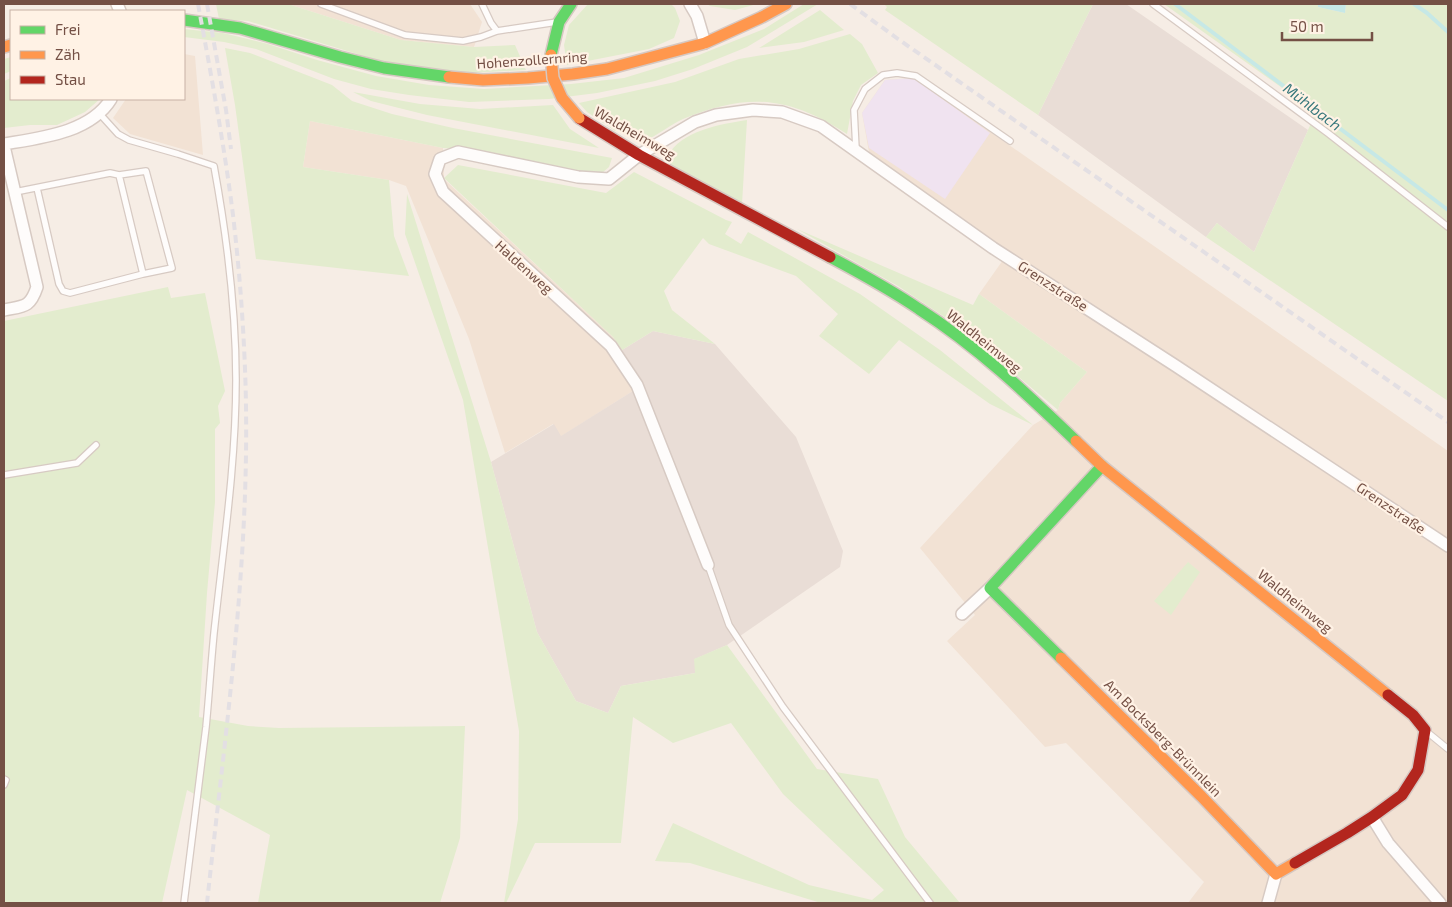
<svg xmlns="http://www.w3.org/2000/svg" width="1452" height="907" viewBox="0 0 1452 907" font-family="'Exo 2',sans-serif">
<rect width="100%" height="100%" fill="#f6ede5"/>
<path fill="#f2e2d4" d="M288,4H470L482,22L474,47L401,40Z
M184,54L195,56L203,155L130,134L113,118L126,99H184Z
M913,78L1448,451V903H1188L1204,882L1066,743L1045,747L947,641L975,615L920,548L1033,425L1058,410L1060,403L1087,372L979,294L1003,260L872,169L862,113L885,80Z
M310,121L443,148L444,179L613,337L644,384L560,437L553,424L505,453L469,339L406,186L389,180L303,167Z"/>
<path fill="#e9ddd6" d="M1093,4H1126L1308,130L1254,252L1217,223L1206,237L1038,115Z
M653,331L715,344L796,437L843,551L840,567L727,645L695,659V673L621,686L608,713L576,701L537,632L491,462L554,424L561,436L644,384L622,350Z"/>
<path fill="#f0e3f0" d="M913,78L990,133L945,199L869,148L862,113L885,80Z"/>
<path fill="#e3ecce" d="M216,4H288L401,40L474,47L515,45L526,70L471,73L415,67L377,60L248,21L219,19Z
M588,4H671L675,8L680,21L674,38L649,49L567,65L564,45L569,25Z
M707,4H757L735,10L710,6Z
M804,4H818L747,47L693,69L655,81L597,93L549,99L469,102L409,95L371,89L334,79L256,49L224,42L184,37V29L223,33L268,44L317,60L376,76L429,85L484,89L571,84L624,78L699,55L764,29Z
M884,4H1093L1038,115L885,10L887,7Z
M1164,4H1318V7L1345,13L1346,4H1447L1448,5V401L1206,237L1217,223L1254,252L1316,112Z
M820,10L844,30L804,42L759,48Z
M850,34L862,44L878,73L861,85L853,101L847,134C787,95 747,93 683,119C671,124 656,137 645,140C636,142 625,134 617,130L615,131L587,112L579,103L675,82L739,59L799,49Z
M225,48L250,53L332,85L352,101L392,114L453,128L612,158L609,167L602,173H589L483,151L443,148L310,121L303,167L389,180L394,236L409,276L256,259L235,105Z
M11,57V71L4,74V59Z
M11,78V99H100L85,112L57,125H30L4,128V81Z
M353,92L420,104L480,109L553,105L570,129L599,148L427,115L371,101Z
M747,120L742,204L670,164L668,156C680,131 721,124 747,120Z
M458,165L606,193L634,172L726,220L732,222L725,234L741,244L748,232L860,294L940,350L1033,425L990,404L899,340L869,374L819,336L838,314L796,276L709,244L703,238L664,291L672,310L715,344L653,331L622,350L613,337L444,178Z
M407,194L491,462L537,632L576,701L608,713L621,686L695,673L694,659L727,645L817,769L878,779L905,837L960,903H821L690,863L655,861L673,823L809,885L872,900L884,890L783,794L731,723L673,743L633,717L621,843H535L506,903H504L518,819L519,731L463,400L405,234Z
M797,229L973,305L979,294L1087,372L1060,403L1058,410L958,326L898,286Z
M168,287L171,298L205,293L225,391L218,406L220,423L215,429V502L207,593L199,717L248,726L279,728L465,726L460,838L440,903H258L270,835L187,790L162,903H4V321Z
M1188,562L1200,572L1171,615L1154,601Z"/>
<path fill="#c6e8e6" d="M1318,4H1346L1345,13L1318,7Z"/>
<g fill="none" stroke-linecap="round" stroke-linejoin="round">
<path stroke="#c6e8e6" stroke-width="4" d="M1175,4L1448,210
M1414,4L1427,13L1448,32"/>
<g stroke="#d7cac3" stroke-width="8">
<path id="lane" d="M321,4L405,35L463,41L481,37L497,31L557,22
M482,4L491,23L497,31
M1153,4L1329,134L1448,227
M99,113L118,134L129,140L178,154L214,166C227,237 236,309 236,380C236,465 223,549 214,633C211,664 209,696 206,727C199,786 191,844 184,903
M856,149L854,110L865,89L883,75L897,73L916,76L1010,141
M119,175L146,171L172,268L143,274
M15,192L110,173L119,175L143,274L70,293L63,291L59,284L37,188
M4,475L77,463L96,445
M708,565L729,625L783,707L930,903
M1426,731L1448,749
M4,779L6,780L4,785"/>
</g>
<g stroke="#d7cac3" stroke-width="14">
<path id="street" d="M117,4L120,11
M690,4L697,16L705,43
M4,144C40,138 90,133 111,99
M4,146L37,287C30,308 24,306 4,310
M708,565L637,385L611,346L443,192L435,174L440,159L458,152L578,177L609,179L639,155L695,122L716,115L753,110L782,112L821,126L993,248L1176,366L1448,546
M962,614L990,588
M1372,817L1388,843L1440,903
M1268,903L1276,874"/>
</g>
<g stroke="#d6c8c2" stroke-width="14">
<path id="fast" d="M184,20L240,28L340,57L384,68L449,77
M551,55L559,22L571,4
M830,257C860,273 891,290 919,309C977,346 1027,394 1076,441
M1061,658L990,588L1102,466"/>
</g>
<g stroke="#d6c8c2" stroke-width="14">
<path id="slow" d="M4,47L11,45
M449,77L483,80L528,78L573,74L607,69L705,43L762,17L786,4
M1076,441L1102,466L1388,695
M1061,658L1201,796L1276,874L1295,863"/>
</g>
<g stroke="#d6c8c2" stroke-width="14">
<path id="jam" d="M579,118L639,155L830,257
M1295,863L1347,833L1372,817L1402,795L1418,770L1425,730L1413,715L1388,695"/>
</g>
<use href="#lane" stroke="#fefcfb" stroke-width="5.5"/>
<use href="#street" stroke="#fefcfb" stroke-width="11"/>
<use href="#fast" stroke="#63d668" stroke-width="11"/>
<use href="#slow" stroke="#ff974d" stroke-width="11"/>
<use href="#jam" stroke="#b3261e" stroke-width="11"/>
<path stroke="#e3dfe3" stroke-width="4" stroke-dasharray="8 5" stroke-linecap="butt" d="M198,4C211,74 224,144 233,215C239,266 243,317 245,369C252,547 226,726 207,903
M207,4L226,110L231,149
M850,4L898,39L1448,422"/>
<g stroke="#d6c8c2" stroke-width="14" stroke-linecap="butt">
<path id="slow-bridge" d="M551,55L553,78L562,98L579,118"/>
</g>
<use href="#slow-bridge" stroke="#ff974d" stroke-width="11"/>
</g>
<g text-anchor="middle" stroke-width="4.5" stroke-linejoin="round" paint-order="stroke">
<g font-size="14" fill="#745045" stroke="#fff2e5">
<text transform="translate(532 60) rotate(-4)" y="5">Hohenzollernring</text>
<text transform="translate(635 133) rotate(30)" y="5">Waldheimweg</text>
<text transform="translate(524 267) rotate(42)" y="5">Haldenweg</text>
<text transform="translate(1053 286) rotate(33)" y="5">Grenzstraße</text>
<text transform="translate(984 341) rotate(39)" y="5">Waldheimweg</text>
<text transform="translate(1391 508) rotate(34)" y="5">Grenzstraße</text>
<text transform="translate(1295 601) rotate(39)" y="5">Waldheimweg</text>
<text transform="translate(1163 738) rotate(45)" y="5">Am Bocksberg-Brünnlein</text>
</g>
<g font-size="15" font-style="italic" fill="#38787c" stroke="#fff2e5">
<text transform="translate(1312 107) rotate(37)" y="5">Mühlbach</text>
</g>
</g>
<rect width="1452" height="907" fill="none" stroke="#745045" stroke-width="10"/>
<rect x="10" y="10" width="175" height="90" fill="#fff2e5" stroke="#c7b1a5"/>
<rect x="20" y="26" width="25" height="8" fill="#63d668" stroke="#c7b1a5"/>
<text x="55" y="35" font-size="15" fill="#745045">Frei</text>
<rect x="20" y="51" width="25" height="8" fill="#ff974d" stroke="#c7b1a5"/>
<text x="55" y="60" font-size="15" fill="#745045">Zäh</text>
<rect x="20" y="76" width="25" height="8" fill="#b3261e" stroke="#c7b1a5"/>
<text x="55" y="85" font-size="15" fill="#745045">Stau</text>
<path d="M1282 32v8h90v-8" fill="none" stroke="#745045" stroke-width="2.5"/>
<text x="1290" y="32" font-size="15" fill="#745045" stroke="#fff2e5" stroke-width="4" paint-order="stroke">50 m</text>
</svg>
